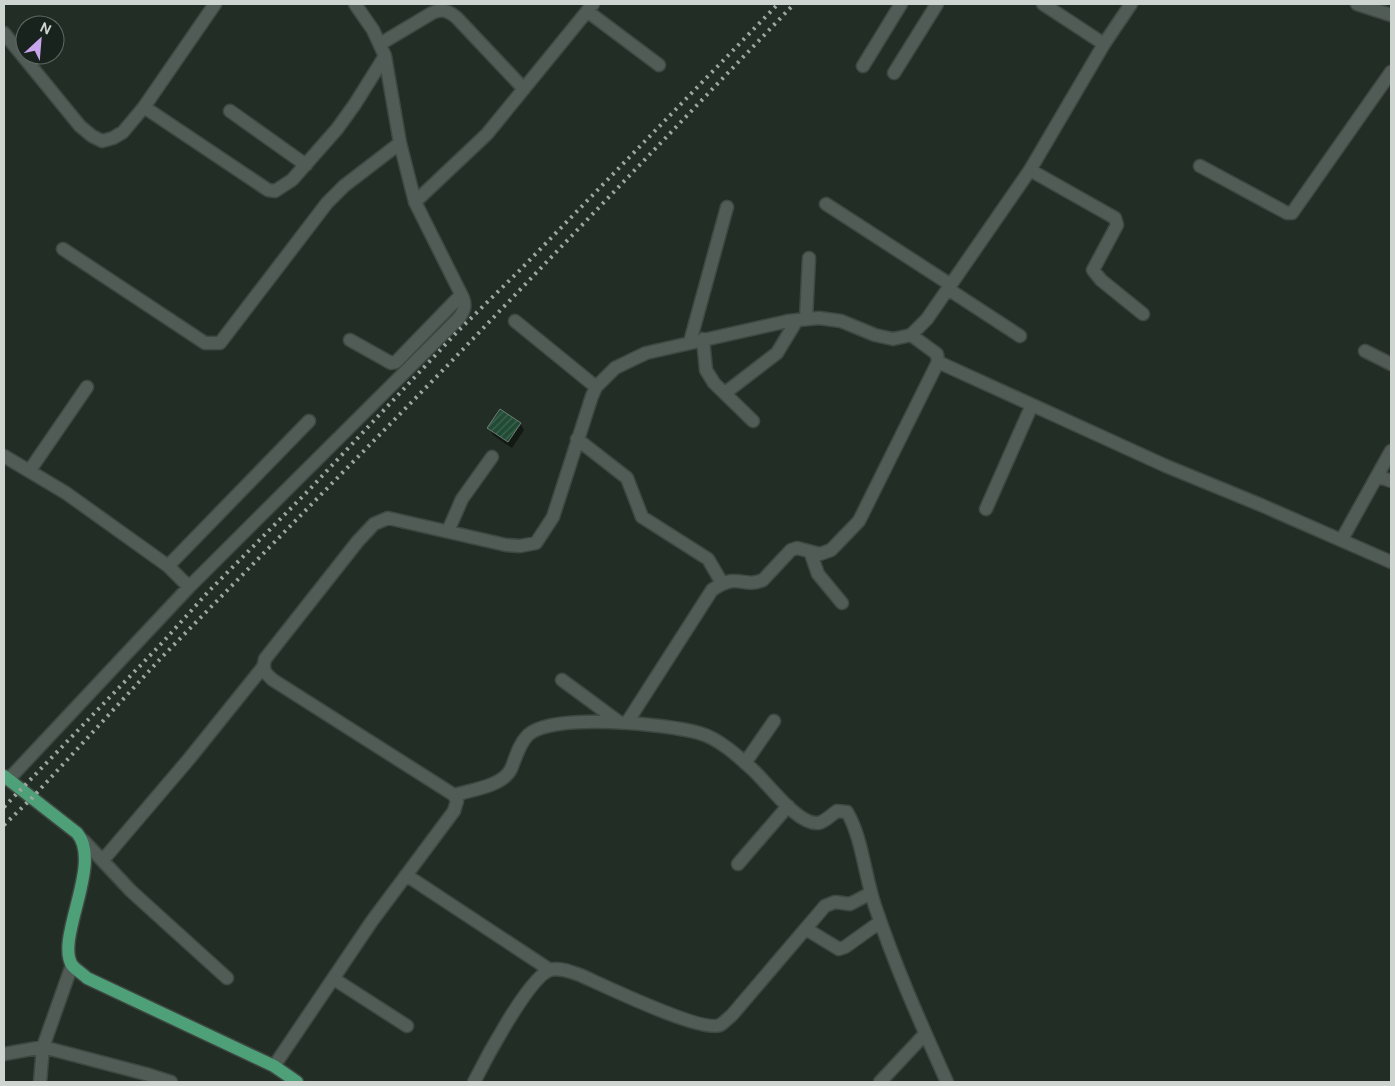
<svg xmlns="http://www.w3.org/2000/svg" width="1395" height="1086" viewBox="0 0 1395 1086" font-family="'DM Sans',sans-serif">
<defs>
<pattern id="building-hatch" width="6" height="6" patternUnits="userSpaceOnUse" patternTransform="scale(1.25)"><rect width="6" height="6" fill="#214b35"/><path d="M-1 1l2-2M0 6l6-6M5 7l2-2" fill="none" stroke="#406451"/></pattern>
</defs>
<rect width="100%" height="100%" fill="#222d26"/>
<path fill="#0007" d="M520,423L524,430L512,448L493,435L489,428Z"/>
<path fill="url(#building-hatch)" stroke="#6f7c75" d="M500,409L521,423L508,442L487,428Z"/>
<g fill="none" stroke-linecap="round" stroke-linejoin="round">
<g stroke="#3e4741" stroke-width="15">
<path id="minor" d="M1043,4L1104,44
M1357,4L1391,15
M587,11L659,65
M4,33L80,126L92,136L102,141L113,138L123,132L144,107L215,4
M380,44L432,13C442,8 449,11 457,18L524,89
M863,66L901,4
M894,73L937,4
M144,107L268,190L275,191L292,180L337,129L355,104L385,56
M230,111L306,165
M1200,166L1287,213H1292L1391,72
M1030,170L1115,218L1117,225L1093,270L1101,280L1143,314
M415,202L487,134L593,4
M826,204L951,285
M63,249L205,343H220L327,203L344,186L400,143
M948,289L1020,336
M806,319L809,258
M515,321L596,387
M703,339L706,370L714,383L753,421
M350,340L391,363L396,362L461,295
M690,342L727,207
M1365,351L1391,364
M938,362L1166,466L1261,505L1391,562
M725,393L777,353L797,320
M577,439L627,478L642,517L708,559L722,583
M4,456L66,493L168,566L189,587
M30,470L87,387
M1377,476L1391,481
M986,509L1032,405
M448,531L462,499L492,457
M1342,539L1391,451
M811,554L818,574L842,603
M168,566L309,421
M562,680L619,722
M628,721L712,590C739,571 742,589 763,580L791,550L797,548L820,554L831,550L859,521L938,362L937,354L911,335
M745,763L774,721
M8,780L189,587L459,318C464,311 466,306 463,298L415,202L400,143L385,56L373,30L355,4
M454,795C471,790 503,786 511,769C516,757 519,744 528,735C552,712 667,724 699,733C718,738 738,756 752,769C767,782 797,825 818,823C825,822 831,815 837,811L847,812C862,837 865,877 875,906C895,966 921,1024 947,1082
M84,841L131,891L227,978
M103,860L189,759L263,667
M738,864L788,806
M406,875L550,970
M806,929L839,949L845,947L880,922
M334,979L407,1026
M4,1054L43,1047L146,1074L171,1082
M274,1066L372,921L454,811L457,801L454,795L273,680C265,673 262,670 265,659L358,541L374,524L388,518L506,545L520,546L536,543L553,517L592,396L596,387L615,368L646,353L788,321L819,318L841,321L875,335L893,339L911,335L927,319L1030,170L1104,44L1131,4
M40,1082L43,1047L72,965
M474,1082C485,1060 529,977 550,970C560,967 571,972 580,975C603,985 701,1033 720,1025C724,1023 728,1018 732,1015L825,906L835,902L850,904L871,893
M880,1082L925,1034"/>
</g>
<g stroke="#3e4741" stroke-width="15">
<path id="major" d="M4,776L77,833C103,863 55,939 72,965C76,970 83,974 87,978L274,1066L297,1082"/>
</g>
<use href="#minor" stroke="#505c55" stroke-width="12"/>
<use href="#major" stroke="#4ea078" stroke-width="12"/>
<path stroke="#9ea6a2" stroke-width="4" stroke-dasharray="2.5 5" stroke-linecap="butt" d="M4,807L162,643L208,592L308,491L459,330L521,269L778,4
M4,825L32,798L162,657L445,368L794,4"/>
</g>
<rect width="1395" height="1086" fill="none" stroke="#ced5d1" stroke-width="10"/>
<g transform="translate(40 40) rotate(26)"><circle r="24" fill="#18231d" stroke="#616a65"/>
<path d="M0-4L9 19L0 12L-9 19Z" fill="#c9a5ee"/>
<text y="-8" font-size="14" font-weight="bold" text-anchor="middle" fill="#ced5d1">N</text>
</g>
</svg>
